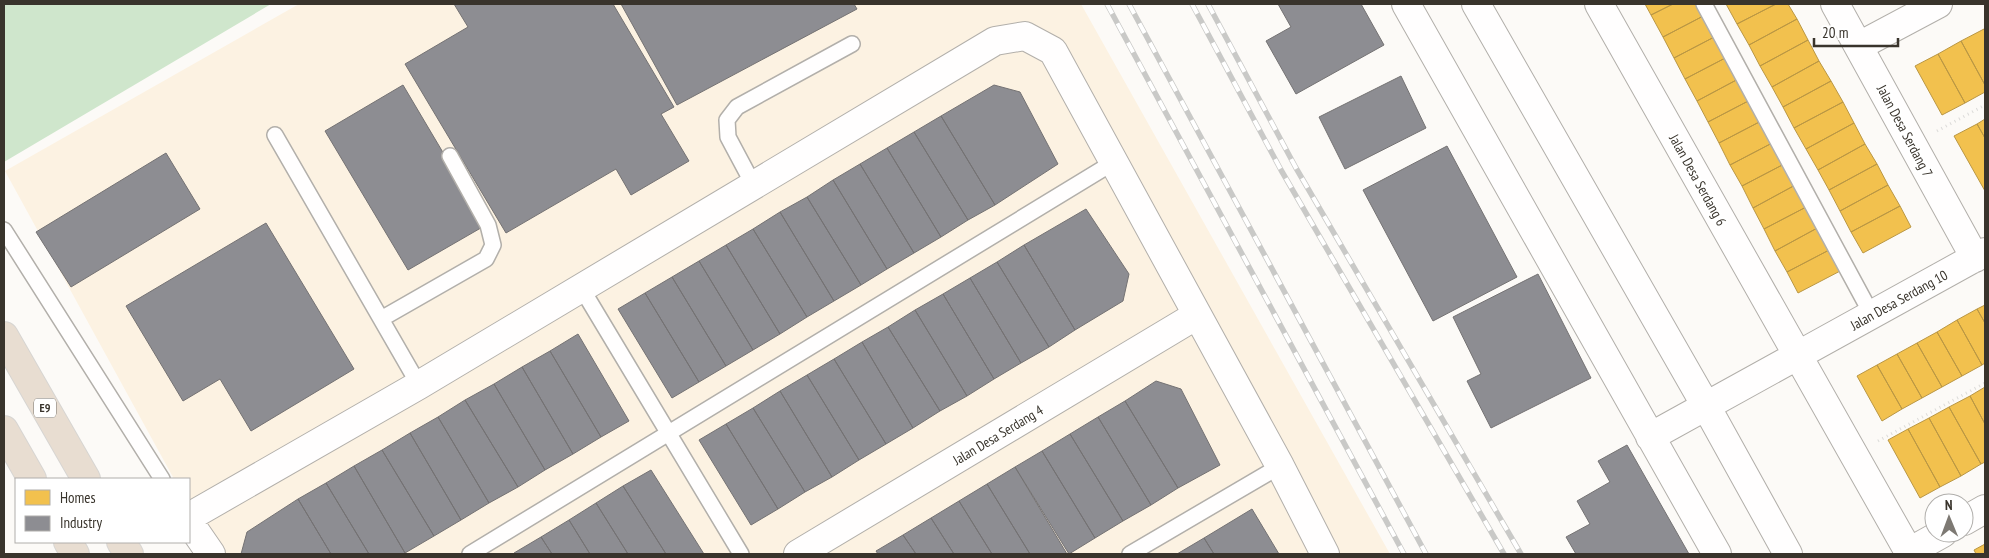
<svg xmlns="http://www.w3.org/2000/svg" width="1989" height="558" viewBox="0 0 1989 558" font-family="'PT Sans Narrow',sans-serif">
<rect width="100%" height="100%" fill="#fcfaf7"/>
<path fill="#fcf2e2" d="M299,4H1081L1390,554H223L189,506V479H174L5,171Z"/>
<path fill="#cfe6cc" d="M4,4H271L4,162Z"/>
<path fill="#f2c14e" stroke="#ba9744" d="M1645,4H1673L1651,15Z
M1673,4H1704L1709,13L1663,37L1651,15Z
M1726,4H1776L1737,24Z
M1776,4H1788L1797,19L1749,45L1737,24Z
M1709,13L1720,34L1674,58L1663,37Z
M1797,19L1808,40L1760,66L1749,45Z
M1984,29L1985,32V85L1961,41Z
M1720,34L1731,55L1685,79L1674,58Z
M1808,40L1819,61L1772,87L1760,66Z
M1961,41L1985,85V92L1965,103L1938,54Z
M1938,54L1965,103L1942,115L1915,66Z
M1731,55L1742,77L1697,101L1685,79Z
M1819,61L1831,81L1783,107L1772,87Z
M1742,77L1754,98L1708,122L1697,101Z
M1831,81L1843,102L1794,128L1783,107Z
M1754,98L1765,119L1719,143L1708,122Z
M1843,102L1854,123L1806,149L1794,128Z
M1765,119L1776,141L1730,165L1719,143Z
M1985,119V138L1977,124Z
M1854,123L1865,144L1818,170L1806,149Z
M1977,124L1985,138V191L1954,136Z
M1776,141L1788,162L1742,186L1730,165Z
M1865,144L1877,164L1829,190L1818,170Z
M1788,162L1799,183L1753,208L1742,186Z
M1877,164L1888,185L1840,211L1829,190Z
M1799,183L1810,205L1764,229L1753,208Z
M1888,185L1900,206L1851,232L1840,211Z
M1810,205L1821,226L1775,251L1764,229Z
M1900,206L1911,227L1863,253L1851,232Z
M1821,226L1833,248L1787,272L1775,251Z
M1833,248L1844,269L1798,293L1787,272Z
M1985,305V323L1977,309Z
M1977,309L1985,323V363L1982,365L1957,320Z
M1957,320L1982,365L1962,376L1937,332Z
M1937,332L1962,376L1942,387L1917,343Z
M1917,343L1942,387L1922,398L1897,354Z
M1897,354L1922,398L1902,409L1877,365Z
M1877,365L1902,409L1882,421L1857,376Z
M1985,387V424L1970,396Z
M1970,396L1985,424V462L1981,464L1949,407Z
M1949,407L1981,464L1961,476L1929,418Z
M1929,418L1961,476L1940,487L1908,429Z
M1908,429L1940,487L1920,498L1888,440Z
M1985,544V554H1976L1974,550Z"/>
<path fill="#8d8d92" stroke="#747273" d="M454,4H613L674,107L661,114L689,161L631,195L616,169L506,233L405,64L468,27Z
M621,4H854L857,9L677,105Z
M1278,4H1361L1384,45L1296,94L1266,41L1291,27Z
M1401,76L1426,128L1345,169L1319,117Z
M403,85L486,225L408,270L325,131Z
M994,85L1020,92L1058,164L995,205L941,116Z
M941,116L995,205L968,220L914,132Z
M914,132L968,220L941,237L887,148Z
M1447,146L1517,277L1433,321L1363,190Z
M887,148L941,237L914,253L860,164Z
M166,153L200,209L71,287L36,232Z
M860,164L914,253L887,269L833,180Z
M833,180L887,269L861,285L807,197Z
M807,197L861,285L834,301L780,212Z
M1086,209L1129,274L1123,301L1075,330L1024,245Z
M780,212L834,301L807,317L753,229Z
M266,223L354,369L251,431L220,379L183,401L126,306Z
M753,229L807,317L780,334L726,245Z
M726,245L780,334L753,350L699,261Z
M1024,245L1075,330L1049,347L997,262Z
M699,261L753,350L726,366L672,277Z
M997,262L1049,347L1021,363L970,278Z
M1538,274L1591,378L1491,428L1467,381L1481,374L1453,317Z
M672,277L726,366L699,382L645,293Z
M970,278L1021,363L994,379L943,294Z
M645,293L699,382L672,398L618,309Z
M943,294L994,379L967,396L915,310Z
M915,310L967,396L940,411L888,327Z
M888,327L940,411L913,428L862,342Z
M578,334L629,421L601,437L550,351Z
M862,342L913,428L886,444L834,359Z
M550,351L601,437L573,454L522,367Z
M834,359L886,444L859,460L807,375Z
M522,367L573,454L545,470L494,384Z
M807,375L859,460L832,477L780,391Z
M1156,381L1181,389L1220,465L1178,488L1125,401Z
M494,384L545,470L518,487L465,400Z
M780,391L832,477L805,492L753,408Z
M465,400L518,487L489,503L438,417Z
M1125,401L1178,488L1151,505L1098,417Z
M753,408L805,492L778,509L726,424Z
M438,417L489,503L461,520L410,433Z
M1098,417L1151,505L1123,521L1070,434Z
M726,424L778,509L751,525L699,440Z
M410,433L461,520L434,536L382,450Z
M1070,434L1123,521L1095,538L1042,451Z
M1627,445L1689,554H1576L1566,537L1590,524L1577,501L1610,482L1598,461Z
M382,450L434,536L405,553L354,466Z
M1042,451L1095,538L1069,554L1015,467Z
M354,466L405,553L403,554H369L326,483Z
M1015,467L1067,554H1030L987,484Z
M651,470L704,554H666L623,486Z
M326,483L369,554H331L298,499Z
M987,484L1030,554H992L959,501Z
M623,486L666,554H628L596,503Z
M298,499L331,554H241L247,532Z
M959,501L992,554H954L931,518Z
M596,503L628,554H590L569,520Z
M1252,509L1279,554H1214L1204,538Z
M931,518L954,554H916L903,535Z
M569,520L590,554H552L541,537Z
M903,535L916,554H878L876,551Z
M541,537L552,554H515L514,553Z
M1204,538L1214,554H1177Z"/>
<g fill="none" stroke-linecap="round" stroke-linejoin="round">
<g stroke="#b2afaa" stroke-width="18">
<path id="service" d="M1704,4L1872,315
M275,135L419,385
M753,184L728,137L727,120L737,107L852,44
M4,230L162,479
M582,289L741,554
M381,319L486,259L493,245L488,225L450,156
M470,554L1114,162
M1130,554L1280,466"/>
</g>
<g stroke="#b2afaa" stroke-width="30">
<path id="minor" d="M1406,4L1717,554
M1476,4L1706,406L1788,554
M1599,4L1910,554
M1835,4L1975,258
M1859,46L1938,4
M1650,437L1985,252
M189,517L419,385L995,41L1025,36L1053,51L1280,466L1325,554
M1964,521L1985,509
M189,522L211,554
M1909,552L1943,533
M798,554L1197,315"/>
</g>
<g stroke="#d7d5d2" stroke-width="30">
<path id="motorway" d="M4,336L86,479
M4,430L32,479
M68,542L75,554
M121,542L129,554"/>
</g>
<path stroke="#dcdbd9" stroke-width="3" stroke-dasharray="1 4" stroke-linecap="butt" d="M1937,131L1985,105
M1878,441L1985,383"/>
<use href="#service" stroke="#fffefe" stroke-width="15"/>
<use href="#minor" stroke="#fffefe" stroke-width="28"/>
<use href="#motorway" stroke="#e8ddd1" stroke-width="28"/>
<g stroke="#c9c9c7" stroke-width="5.5">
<path id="rail" d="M1107,4L1404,554
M1129,4L1426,554
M1192,4L1281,170L1504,554
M1208,4L1296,168L1521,554"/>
</g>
<use href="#rail" stroke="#fff" stroke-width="4" stroke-dasharray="11" stroke-linecap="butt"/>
</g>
<g text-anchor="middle" stroke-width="5" stroke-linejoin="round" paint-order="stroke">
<rect fill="#fff" stroke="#74716b" stroke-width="1" x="34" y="398.5" width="22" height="19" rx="4"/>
<g font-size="12" font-weight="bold" fill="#39342c">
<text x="45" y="412">E9</text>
</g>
<g font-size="14" fill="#39342c" stroke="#fff">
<text transform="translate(1905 131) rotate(62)" y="5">Jalan Desa Serdang 7</text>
<text transform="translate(1698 180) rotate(61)" y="5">Jalan Desa Serdang 6</text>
<text transform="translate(1899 300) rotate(-29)" y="5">Jalan Desa Serdang 10</text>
<text transform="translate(998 435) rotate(-31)" y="5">Jalan Desa Serdang 4</text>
</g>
</g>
<rect width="1989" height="558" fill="none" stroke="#39342c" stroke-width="10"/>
<rect x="15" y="478" width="175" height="65" fill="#ffffff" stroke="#b0aeab"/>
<rect x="25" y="490" width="25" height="15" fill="#f2c14e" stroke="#b0aeab"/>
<text x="60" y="503" font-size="15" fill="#39342c">Homes</text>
<rect x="25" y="516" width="25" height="15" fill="#8d8d92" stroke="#b0aeab"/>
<text x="60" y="528" font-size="15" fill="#39342c">Industry</text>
<g transform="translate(1949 518) rotate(359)"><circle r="24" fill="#ffffff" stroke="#b0aeab"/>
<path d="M0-4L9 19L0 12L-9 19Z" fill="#7d7973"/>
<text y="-8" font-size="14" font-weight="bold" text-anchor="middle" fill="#39342c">N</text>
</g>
<path d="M1814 38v8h84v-8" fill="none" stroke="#39342c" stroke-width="2.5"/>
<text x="1822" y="38" font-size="15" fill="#39342c" stroke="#ffffff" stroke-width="4" paint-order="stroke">20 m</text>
</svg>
